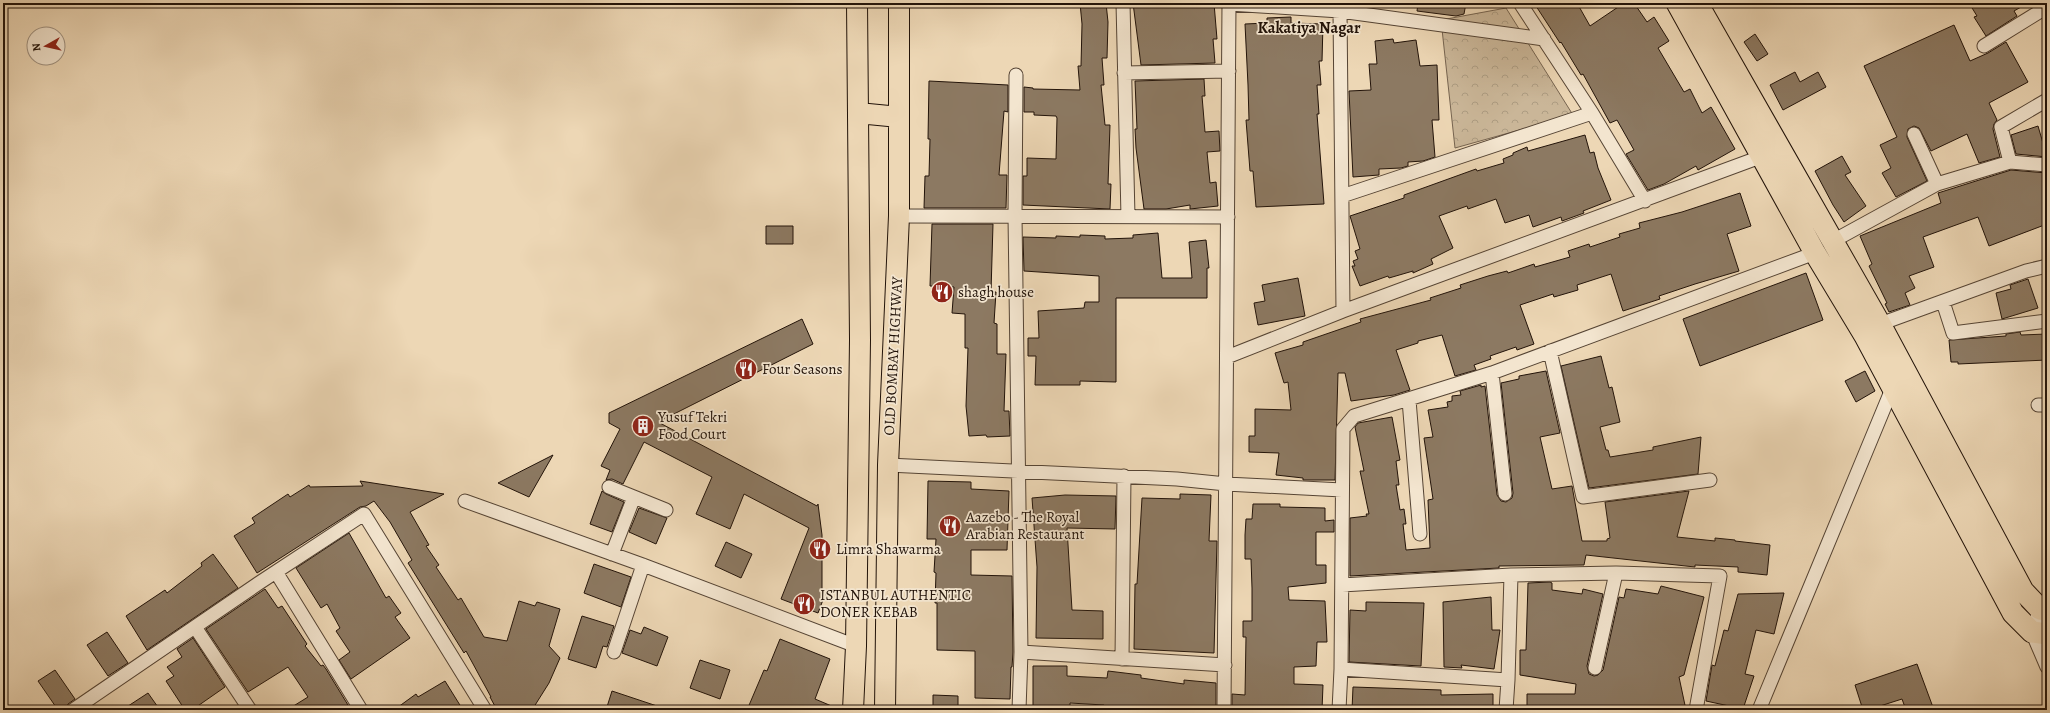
<svg xmlns="http://www.w3.org/2000/svg" width="2050" height="713" viewBox="0 0 2050 713" font-family="Alegreya,serif">
<defs>
<pattern id="forest-crowns" width="20" height="18" patternUnits="userSpaceOnUse"><rect width="20" height="18" fill="#cab698"/><path d="M2 6a3 3 0 1 1 6 0M12 15a3 3 0 1 1 6 0" fill="none" stroke="#ad9c82"/></pattern>
</defs>
<rect width="100%" height="100%" fill="#edd7b5"/>
<filter id="stains"><feTurbulence type="fractalNoise" baseFrequency=".005" numOctaves="4"/><feColorMatrix values="0 0 0 0 .2 0 0 0 0 .09 0 0 0 0 .02 0 0 0 .5 -.17"/></filter>
<radialGradient id="worn" r=".72"><stop offset=".6" stop-color="#630" stop-opacity="0"/><stop offset="1" stop-color="#630" stop-opacity=".3"/></radialGradient>
<path fill="url(#forest-crowns)" stroke="#766450" d="M1506,8L1573,115L1455,148L1441,20Z"/>
<path fill="#8c7962" stroke="#221309" d="M1080,3H1106L1108,22L1107,58H1102L1104,85H1101L1105,125H1110L1108,184H1111L1110,209L1023,205V176H1027V158L1056,159L1057,118L1056,116L1034,115V112H1024V87L1033,88V89L1080,90L1078,66H1081L1082,24Z
M1133,3H1214L1217,39H1213L1215,63L1141,65Z
M1418,3H1466L1464,14L1456,16L1417,11Z
M1534,3H1577L1590,26L1624,3H1634L1647,22L1654,17L1669,41L1658,48L1684,92L1690,89L1702,113L1711,107L1735,149L1698,170L1696,166L1664,184L1648,190L1626,154L1634,150L1617,120L1610,123L1583,74L1581,75L1561,42L1560,43Z
M1969,3H2028L2014,11L2017,16L1986,36L1974,17L1977,16Z
M1291,17V23L1323,24L1322,61H1319L1321,85H1317L1319,114H1317L1324,204L1256,207L1253,171H1250L1246,120H1249L1248,85L1245,24L1267,23V18Z
M1954,25L1970,61L1988,53L2006,42L2028,82L1989,103L1997,120L1994,124L1993,129L2000,157L1979,163L1967,134L1931,151L1919,128L1914,126L1908,129L1907,137L1927,181L1896,197L1882,173L1891,168L1880,145L1897,137L1864,66Z
M1755,34L1768,54L1757,61L1744,42Z
M1393,39L1394,43L1416,40L1420,66L1437,65L1439,120H1432L1435,157L1423,161L1408,162V166L1401,168L1379,169V175L1353,177L1349,91L1371,90L1369,64H1377L1375,41Z
M1795,72L1800,82L1818,72L1826,87L1783,110L1770,85Z
M1204,79L1205,96H1202L1205,132L1219,131L1220,151L1207,152L1210,183L1216,182L1218,206L1190,209V205L1166,209H1144L1136,148L1135,129H1137L1135,81Z
M929,81L1008,85V112L1004,111L999,175H1007L1006,208H924L925,176H929L930,139H928Z
M2038,126L2047,157L2016,154L2011,135Z
M1585,135L1590,153L1594,152L1598,168L1611,200L1583,211L1584,213L1562,221L1561,217L1533,227L1529,215L1505,223L1496,199L1468,209L1467,206L1439,216L1453,248L1431,259L1433,264L1413,273V271L1389,278L1388,276L1360,286L1352,266H1355L1353,261L1358,259L1355,251L1360,249L1350,216L1404,198V195L1476,169L1477,171L1504,163L1503,159L1513,155V153L1527,147L1528,151Z
M1842,156L1851,172L1845,175L1866,206L1844,222L1833,205L1815,171Z
M2011,170L2047,173V224L1989,246L1978,217L1923,237L1934,267L1909,276L1915,288L1905,293L1910,305L1889,312L1885,304L1887,303L1869,266L1872,264L1860,236L1941,203L1938,193Z
M1740,193L1751,226L1727,234L1739,271L1695,284L1659,296L1660,299L1623,311L1611,274L1577,285L1578,290L1554,297L1553,294L1520,305L1534,344L1517,350L1516,347L1490,356L1491,359L1474,365L1476,370L1455,376L1442,335L1418,341V343L1396,350L1410,390L1394,395L1351,401L1345,373H1338L1335,480H1303V478L1276,475L1279,453L1249,452V436H1255V409L1291,410L1288,382L1284,383L1275,353L1303,345V342L1361,322L1360,319L1431,300L1430,298L1461,288L1460,285L1488,276L1507,271L1508,273L1534,264L1535,267L1570,257L1568,251L1589,244L1590,247L1620,237L1619,234L1640,228L1639,223L1682,212Z
M932,224H993L991,292H996L994,323L997,324V354H1006L1004,411H1009L1010,436L987,437L986,435L969,436L966,406L968,348H965V314L952,313L954,287L930,286Z
M766,226H793V244H766Z
M1158,233L1162,278H1192L1189,242L1206,240L1209,268H1207V298H1116V382L1080,381V385H1035L1036,356H1028V338H1039L1038,311L1084,308L1085,302H1099V276L1024,271L1023,237L1056,238V236L1080,237V235L1105,236V239L1133,238V235Z
M1806,273L1823,320L1700,366L1683,319Z
M1298,278L1305,316L1258,325L1254,303L1265,301L1262,285Z
M2028,279L2038,308L2002,319L1996,293L2011,289L2010,285Z
M802,319L813,344L658,422L817,506L818,504L822,535V591L826,592L818,613L781,599L809,528L744,494L730,529L696,514L712,477L644,442L623,484L612,479L606,480L610,470L601,466L620,429L609,423V413Z
M2020,332L2021,335L2047,334V360L1958,364V362H1951L1949,340L2006,336V334Z
M1601,356L1609,388L1612,387L1620,422L1600,427L1606,450H1608L1610,457L1653,450V447L1701,437L1698,474L1589,488L1561,366Z
M1546,371L1560,433L1540,437L1552,489L1572,486L1582,541H1607V539L1610,538L1605,502L1689,491L1677,537L1715,541V538L1735,540V541L1770,545L1767,575L1738,572V567L1695,565V567L1586,555L1584,565L1499,566V568L1350,576V518L1367,516L1366,514H1369L1360,471H1364L1355,427L1358,423L1392,417L1400,460L1396,461L1399,485H1396L1400,510L1404,509L1406,524H1403L1406,550L1430,548L1428,500L1433,499L1424,438L1433,437L1428,410L1448,407L1447,402L1452,401V396L1461,395L1460,391L1481,385V387L1485,386L1497,495L1501,501L1506,502L1512,498L1513,493L1501,383L1519,379V376Z
M1865,371L1875,391L1856,402L1845,381Z
M553,455L529,497L498,483Z
M360,481L444,494L410,512L429,545L426,546L439,565L436,567L458,600L461,598L484,637L507,641L519,601L535,606L537,602L560,609L549,646L560,658L549,683L532,710H497L490,697H491L466,651L464,653L408,563L412,560L390,522L374,501L366,506L360,507L257,573L234,536L255,523L252,518L288,494L290,497L309,485L310,487L363,486Z
M928,481L971,482V489L1009,491L1007,550H971V575L1012,576L1013,652L1012,667H1011L1010,699L975,698V651L937,650V603H935L936,573L934,572L936,539H927Z
M602,491L606,494L624,502L612,532L590,524Z
M1180,494L1211,495L1209,541H1217L1214,653L1134,649L1135,584H1137L1142,498L1180,499Z
M1065,495L1116,496L1115,529L1067,528L1072,610L1103,611V639L1036,638L1037,567L1032,498Z
M1253,504H1280V507L1325,508V521L1334,520V532H1316V565H1326V583L1288,587L1289,600L1325,601L1327,642H1317L1316,666L1294,667V684L1323,685L1322,710H1232V694L1245,695L1246,637H1243V621H1252V588L1251,559H1245V535L1246,519H1252Z
M639,508L667,518L656,544L629,532Z
M349,533L386,598L389,596L401,613L395,617L410,638L351,679L339,660L350,652L336,631L340,628L327,604L321,608L296,568Z
M726,542L752,554L741,578L715,566Z
M213,554L238,588L147,650L126,616L165,590L167,593L189,576L202,566L201,563Z
M594,564L631,577L621,607L584,593Z
M1550,582L1552,583V590L1582,594L1583,589L1603,594L1587,666L1589,674L1594,676L1598,675L1603,670L1619,597L1624,598L1626,589L1658,594L1661,586L1704,597L1684,675L1679,677L1686,710H1527V694H1575L1576,684L1520,675V650H1526L1528,583Z
M265,589L278,608L282,606L307,644L305,646L321,666L323,665L326,669L348,705L341,710H287L308,697L288,667L248,692L206,629Z
M1784,593L1774,634L1756,630L1745,674L1754,676L1743,709L1706,701L1712,665L1715,666L1724,630L1728,631L1738,594Z
M1491,597L1492,630H1500L1494,669L1461,665L1462,668L1444,667L1443,602Z
M1366,602L1424,603L1421,666L1349,662L1350,610L1366,611Z
M582,616L614,626L607,647L603,646L596,668L568,659Z
M644,627L668,637L657,666L622,653L630,630L641,634Z
M107,632L128,663L108,676L87,645Z
M193,638L225,687L192,710H185L166,681L174,676L167,667L182,657L177,649Z
M780,639L830,659L815,699L841,710H747L764,670L767,671Z
M700,660L730,670L720,699L690,688Z
M1917,664L1934,710H1906L1902,699L1877,707V710H1863L1855,685Z
M1033,666H1067V676L1107,678L1108,671L1141,675V678L1184,684V680L1216,683V710H1138L1104,707V705L1070,703V710H1033Z
M55,670L75,699L68,704L65,710H58L38,681Z
M445,681L463,710H394L416,694L418,697Z
M1353,687L1441,690V695L1493,694V710H1352Z
M612,691L663,708V710H606Z
M148,693L160,710H122L145,695Z
M933,695L958,696V710H933Z"/>
<g fill="none" stroke-linecap="round" stroke-linejoin="round">
<g stroke="#554434" stroke-width="15">
<path id="minor" d="M1123,3L1128,217
M1520,3L1592,113L1645,201
M1229,4L1340,11L1544,39
M1340,11L1343,311
M1984,46L2047,7
M1124,73L1229,71
M1016,75L1015,216L1021,652L1019,710
M1914,134L1937,184
M2010,162L2001,127L2047,100
M1342,196L1592,113
M899,216L1228,217
M1833,241L1937,184L2010,162L2047,165
M1943,302L1953,333L2047,321
M1880,324L2026,271L2047,266
M1550,351L1583,497L1710,480
M1227,357L1343,311L1763,156
M1492,373L1505,494
M1409,400L1420,534
M2038,405H2047
M888,465L1177,479L1226,484L1342,490
M609,487L666,510
M465,501L643,565L856,646
M612,554L634,497
M276,572L361,710
M1342,585L1511,575L1616,573L1720,576L1696,710
M2040,609L2032,632L2047,667
M195,627L250,710
M614,652L643,565
M1021,652L1225,665
M1122,659L1124,476
M1595,668L1616,573
M1341,669L1508,680
M73,710L259,583L364,514L485,710
M1224,710L1229,3
M1339,710L1341,669L1343,429L1354,416L1492,373L1815,253
M1506,710L1508,680L1511,575
M1759,710L1892,389"/>
</g>
<g stroke="#221309" stroke-width="22">
<path id="primary" d="M858,113L899,117
M853,710L856,646L860,340L857,3
M885,710L888,465L899,216V3"/>
</g>
<g stroke="#221309" stroke-width="23">
<path id="trunk" d="M1677,3L1815,253L1865,336L2013,613L2032,632L2047,634
M1697,3L1880,324L2023,591L2040,609L2047,610"/>
</g>
<use href="#minor" stroke="#f3e5cf" stroke-width="13"/>
<use href="#primary" stroke="#edd7b5" stroke-width="20"/>
<use href="#trunk" stroke="#edd7b5" stroke-width="21"/>
</g>
<defs>
<g id="restaurant-disc" transform="scale(1.15)"><circle r="9.5" fill="#8f2418" stroke="#f3e5cf"/><path d="M-5-6h1v4h1v-4h1v4h1v-4h1v5L-1.5 .5V6h-2V.5L-5-1ZM5-6V6H3V1.5H1.5Q1.5-4 5-6Z" fill="#fff"/></g>
<g id="building-disc" transform="scale(1.15)"><circle r="9.5" fill="#8f2418" stroke="#f3e5cf"/><path d="M-4-6H4V6H1V3H-1V6H-4ZM-2.5-4.3h1.7v1.8h-1.7ZM.8-4.3h1.7v1.8H.8ZM-2.5-1h1.7V.8h-1.7ZM.8-1h1.7V.8H.8Z" fill="#fff"/></g>
</defs>
<g fill-rule="evenodd">
<use href="#restaurant-disc" x="942" y="292"/>
<use href="#restaurant-disc" x="746" y="369"/>
<use href="#building-disc" x="643" y="426"/>
<use href="#restaurant-disc" x="950" y="526"/>
<use href="#restaurant-disc" x="820" y="549"/>
<use href="#restaurant-disc" x="804" y="604"/>
</g>
<g text-anchor="middle" stroke-width="3.5" stroke-linejoin="round" paint-order="stroke">
<g font-size="15" fill="#221309" stroke="#f3e5cf" text-anchor="start">
<text x="958" y="297">shagh house</text>
<text x="762" y="374">Four Seasons</text>
<text x="658" y="422">Yusuf Tekri<tspan x="658" dy="17">Food Court</tspan></text>
<text x="966" y="522">Aazebo - The Royal<tspan x="966" dy="17">Arabian Restaurant</tspan></text>
<text x="836" y="554">Limra Shawarma</text>
<text x="820" y="600">ISTANBUL AUTHENTIC<tspan x="820" dy="17">DONER KEBAB</tspan></text>
</g>
<g font-size="15" fill="#221309" stroke="#f3e5cf">
<text transform="translate(893 356) rotate(-87)" y="5">OLD BOMBAY HIGHWAY</text>
</g>
<g font-size="16" font-weight="bold" fill="#221309" stroke="#f3e5cf">
<text x="1309" y="33">Kakatiya Nagar</text>
</g>
</g>
<rect width="2050" height="713" fill="none" stroke="#edd7b5" stroke-width="16"/>
<rect x="4" y="4" width="2042" height="705" fill="none" stroke="#221309" stroke-width="2"/>
<rect x="8" y="8" width="2034" height="697" fill="none" stroke="#221309"/>
<g transform="translate(46 46) rotate(262)"><circle r="19" fill="#f3e5cf" stroke="#9f9180"/>
<path d="M0-3L7 15L0 10L-7 15Z" fill="#8f2418"/>
<text y="-6" font-size="11" font-weight="bold" text-anchor="middle" fill="#221309">N</text>
</g>
<rect width="100%" height="100%" filter="url(#stains)"/>
<rect width="100%" height="100%" fill="url(#worn)"/>
</svg>
